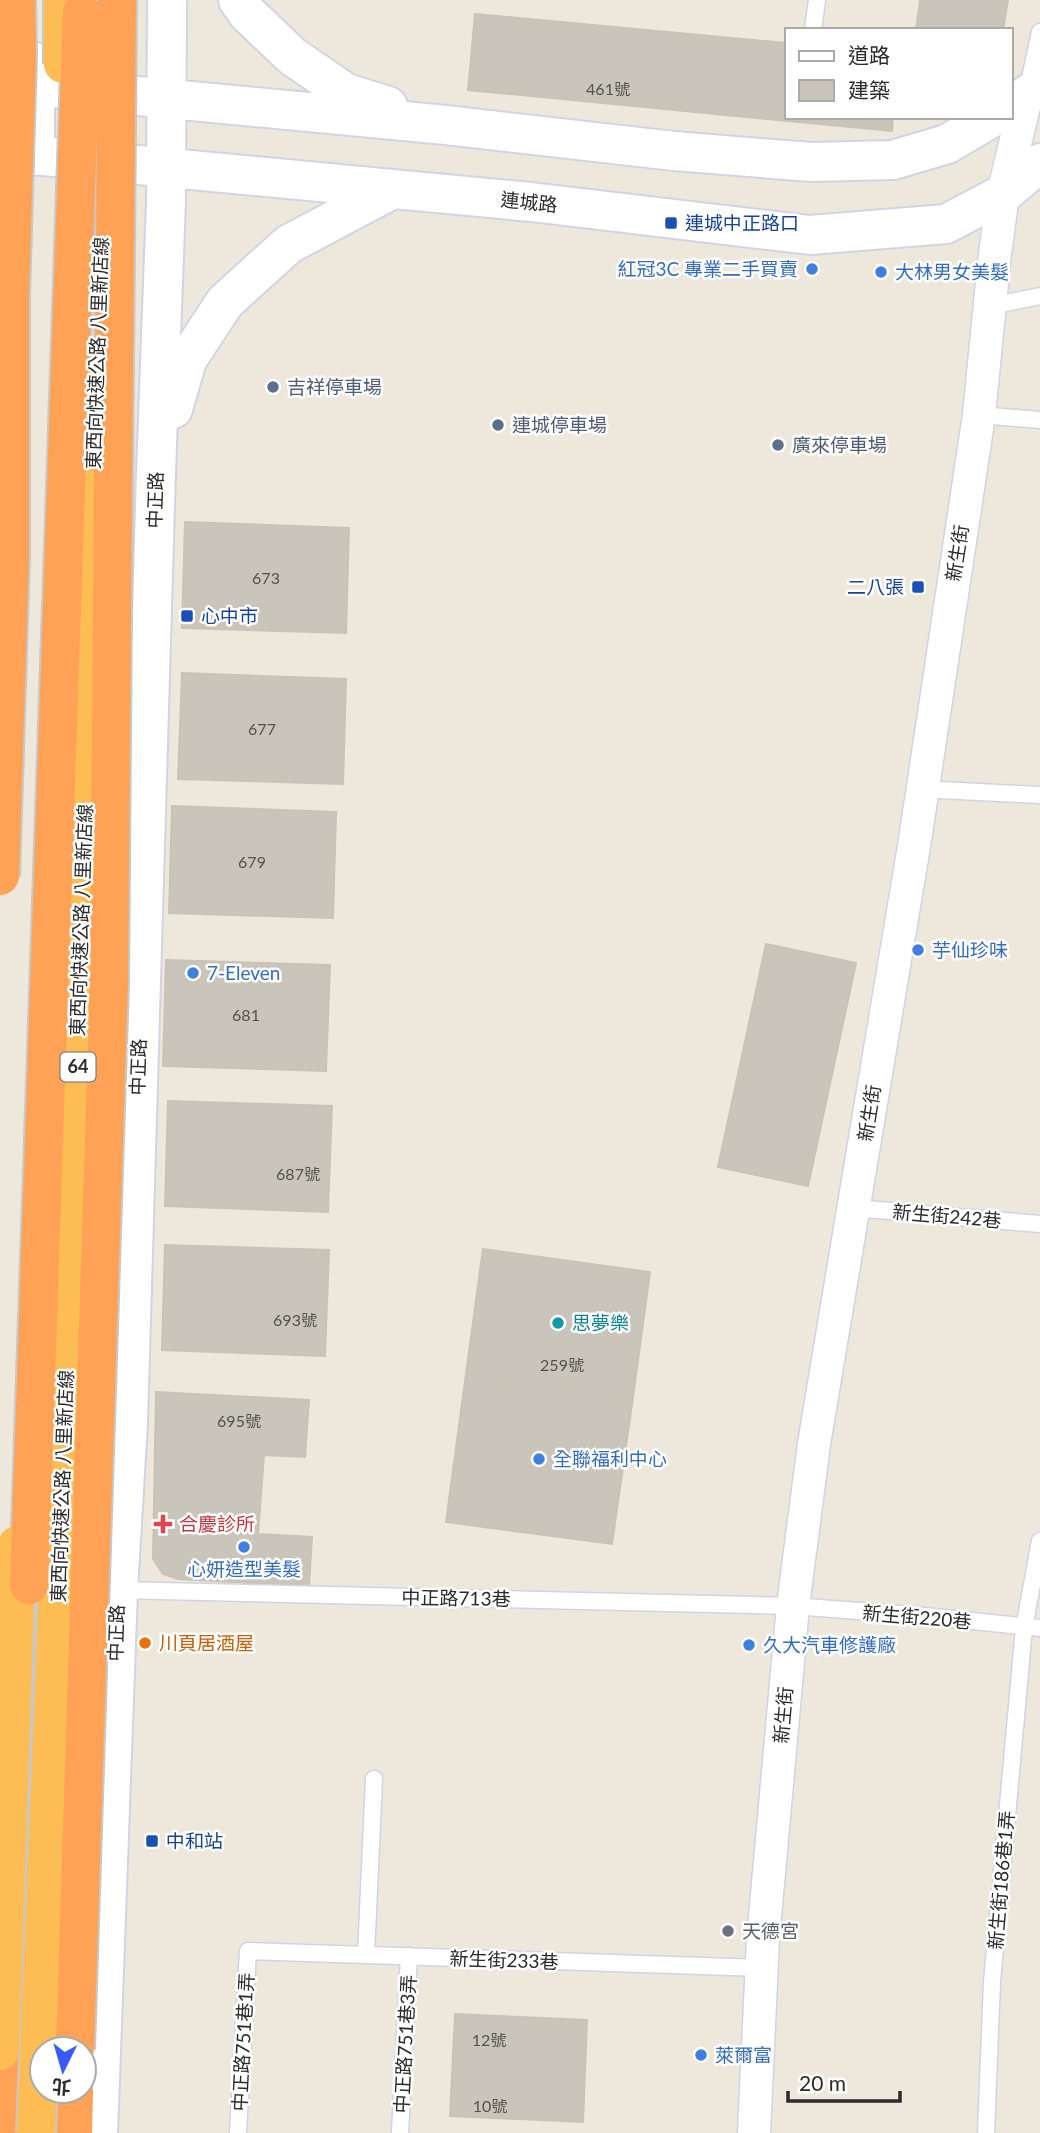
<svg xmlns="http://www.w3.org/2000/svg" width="1040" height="2133" viewBox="0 0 1040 2133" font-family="Lato,'Noto Sans TC',sans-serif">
<rect width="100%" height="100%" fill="#eee7dc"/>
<path fill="#c9c5bb" stroke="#cac3b5" stroke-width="2" d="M920,0H1008L1003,30H916Z
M475,14L786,43V117H893L892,131L468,90Z
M185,522L349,528L346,633L182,628Z
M182,673L346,679L343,784L178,779Z
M172,806L336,812L333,918L169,913Z
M766,944L856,963L808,1186L718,1167Z
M166,960L330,965L326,1071L163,1066Z
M168,1101L332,1106L328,1212L165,1206Z
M165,1245L329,1250L325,1356L162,1350Z
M483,1249L650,1272L633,1397L466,1374Z
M466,1374L633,1397L612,1544L446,1522Z
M156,1392L309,1400L305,1457L264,1455L258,1534L312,1537L309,1586L178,1579L163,1574L153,1559Z
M455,2014L587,2020L583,2122L450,2116Z"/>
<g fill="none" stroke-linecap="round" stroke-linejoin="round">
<g stroke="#d1d4e5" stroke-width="19">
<path id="service" d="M813,30L817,0
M1028,88L1040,32
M991,306L1040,296
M979,415L1040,420
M921,789L1040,795
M854,1208L1040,1224
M118,1590L793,1606L925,1616L1040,1628
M366,1955L374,1779
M238,2133L248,1951L761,1968
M400,2133L409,1956
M986,2133L992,1982L1024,1628L1040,1541"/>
</g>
<g stroke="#d1d4e5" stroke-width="35">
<path id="minor" d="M754,2133L763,1939L793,1606L814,1444L915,840L979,415L994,262L1003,194L1026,98"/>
</g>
<g stroke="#d1d4e5" stroke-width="42">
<path id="secondary" d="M238,0L247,13L292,56L346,93L388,106
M35,62V156
M0,83L446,125L674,151L811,162L893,160L947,144L993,117
M1010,107L1040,86
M0,152L531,202L810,235L946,224L1003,194L1040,163
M173,409L187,360L225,302L289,244L393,189
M98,2133L118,1590L128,1422L156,472L166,201L167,0"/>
</g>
<g stroke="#c8c8c8" stroke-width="42">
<path id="motorway" d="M12,2133L16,2013
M73,2133L74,2091"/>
</g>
<use href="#service" stroke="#fff" stroke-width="16"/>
<use href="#minor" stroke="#fff" stroke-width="32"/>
<use href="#secondary" stroke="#fff" stroke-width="38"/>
<use href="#motorway" stroke="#ffa256" stroke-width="38"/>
<g stroke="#c8c8c8" stroke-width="42" stroke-linecap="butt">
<path id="trunk-bridge" d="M63,64V0
M0,2051L17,1545
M36,2133L76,1140L96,383"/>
</g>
<g stroke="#c8c8c8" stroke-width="42" stroke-linecap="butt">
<path id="motorway-bridge" d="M0,876L10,555V295L17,55L16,0
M29,1585L82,13
M75,2049L109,982L117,0"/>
</g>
<use href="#trunk-bridge" stroke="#febd54" stroke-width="38"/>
<use href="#motorway-bridge" stroke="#ffa256" stroke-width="38"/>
</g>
<g fill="#1a4fb4" stroke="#fff" stroke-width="2.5">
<rect x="664" y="216" width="14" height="14" rx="3.5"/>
<rect x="911" y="580" width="14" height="14" rx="3.5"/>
<rect x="180" y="609" width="14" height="14" rx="3.5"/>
<rect x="145" y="1834" width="14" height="14" rx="3.5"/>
</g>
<g fill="#3f7fe0" stroke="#fff" stroke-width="2.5">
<circle cx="812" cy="269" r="7"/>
<circle cx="881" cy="272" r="7"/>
<circle cx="918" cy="950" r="7"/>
<circle cx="193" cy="973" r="7"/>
<circle cx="539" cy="1459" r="7"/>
<circle cx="244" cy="1547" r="7"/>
<circle cx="749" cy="1645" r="7"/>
<circle cx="701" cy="2055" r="7"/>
</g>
<g fill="#5c6f8a" stroke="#fff" stroke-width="2.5">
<circle cx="273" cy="387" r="7"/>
<circle cx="498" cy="425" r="7"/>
<circle cx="778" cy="445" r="7"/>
</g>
<circle fill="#0f9aa8" stroke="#fff" stroke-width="2.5" cx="558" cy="1323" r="7"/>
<path fill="#e0444e" stroke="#fff" stroke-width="2.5" d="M159.5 1513.5h7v7h7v7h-7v7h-7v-7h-7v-7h7z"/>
<circle fill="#e8710a" stroke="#fff" stroke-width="2.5" cx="145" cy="1643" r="7"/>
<circle fill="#6b7280" stroke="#fff" stroke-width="2.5" cx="728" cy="1931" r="7"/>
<g text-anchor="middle" stroke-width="5" stroke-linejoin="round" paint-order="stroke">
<g font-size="16" fill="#52524f">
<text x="608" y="95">461號</text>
<text x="266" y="584">673</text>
<text x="262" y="735">677</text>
<text x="252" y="868">679</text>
<text x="246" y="1021">681</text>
<text x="298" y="1180">687號</text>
<text x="295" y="1326">693號</text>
<text x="562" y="1371">259號</text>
<text x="239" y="1427">695號</text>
<text x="489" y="2046">12號</text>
<text x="490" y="2112">10號</text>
</g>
<rect fill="#fff" stroke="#6b6b6b" stroke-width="2" x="60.5" y="1052.5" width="35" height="29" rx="5"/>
<g font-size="18" font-weight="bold" fill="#2b2b2b">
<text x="78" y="1073">64</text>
</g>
<g font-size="19" fill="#2b2b2b" stroke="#fff">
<text transform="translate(529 202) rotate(6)" y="7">連城路</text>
<text transform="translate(97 353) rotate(-88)" y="7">東西向快速公路 八里新店線</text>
<text transform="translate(155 500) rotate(-88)" y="7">中正路</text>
<text transform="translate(957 553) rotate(-81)" y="7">新生街</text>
<text transform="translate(81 920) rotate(-88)" y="7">東西向快速公路 八里新店線</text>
<text transform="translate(138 1067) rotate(-88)" y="7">中正路</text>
<text transform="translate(869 1113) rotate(-81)" y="7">新生街</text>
<text transform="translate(947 1216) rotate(5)" y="7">新生街242巷</text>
<text transform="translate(62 1486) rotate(-88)" y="7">東西向快速公路 八里新店線</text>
<text transform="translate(456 1598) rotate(1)" y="7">中正路713巷</text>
<text transform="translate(917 1617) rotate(5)" y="7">新生街220巷</text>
<text transform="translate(116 1633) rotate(-88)" y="7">中正路</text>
<text transform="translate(783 1715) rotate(-85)" y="7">新生街</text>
<text transform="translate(1001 1880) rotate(-85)" y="7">新生街186巷1弄</text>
<text transform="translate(504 1960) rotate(2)" y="7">新生街233巷</text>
<text transform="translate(243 2042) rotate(-87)" y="7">中正路751巷1弄</text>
<text transform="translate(405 2044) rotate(-87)" y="7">中正路751巷3弄</text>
</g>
<g font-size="19" fill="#164399" stroke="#fff" text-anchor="start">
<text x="685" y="230">連城中正路口</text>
<text x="904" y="594" text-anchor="end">二八張</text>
<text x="201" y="623">心中市</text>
<text x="166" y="1848">中和站</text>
</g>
<g font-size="19" fill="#366cbe" stroke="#fff" text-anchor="start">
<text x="798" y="276" text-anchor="end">紅冠3C 專業二手買賣</text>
<text x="895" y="279">大林男女美髮</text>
<text x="932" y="957">芋仙珍味</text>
<text x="207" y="980">7-Eleven</text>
<text x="553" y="1466">全聯福利中心</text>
<text x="244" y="1576" text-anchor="middle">心妍造型美髮</text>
<text x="763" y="1652">久大汽車修護廠</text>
<text x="715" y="2062">萊爾富</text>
</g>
<g font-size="19" fill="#4e5e75" stroke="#fff" text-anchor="start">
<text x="287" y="394">吉祥停車場</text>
<text x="512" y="432">連城停車場</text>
<text x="792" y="452">廣來停車場</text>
</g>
<g font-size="19" fill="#0d838f" stroke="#fff" text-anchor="start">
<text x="572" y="1330">思夢樂</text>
</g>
<g font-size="19" fill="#be3a42" stroke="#fff" text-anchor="start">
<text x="179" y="1531">合慶診所</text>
</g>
<g font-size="19" fill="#c56008" stroke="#fff" text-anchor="start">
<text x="159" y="1650">川頁居酒屋</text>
</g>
<g font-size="19" fill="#5b616d" stroke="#fff" text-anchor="start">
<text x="742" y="1938">天德宮</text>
</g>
</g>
<rect x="785" y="28" width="228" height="91" fill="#ffffff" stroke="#aaaaaa" stroke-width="2"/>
<rect x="799" y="51" width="35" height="10" fill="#ffffff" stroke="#aaaaaa" stroke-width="2"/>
<text x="848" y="63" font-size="21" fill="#2b2b2b">道路</text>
<rect x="799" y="80" width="35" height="21" fill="#c9c5bb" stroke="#aaaaaa" stroke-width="2"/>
<text x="848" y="98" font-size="21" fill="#2b2b2b">建築</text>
<g transform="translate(63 2070) rotate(185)"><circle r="33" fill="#ffffff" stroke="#aaaaaa" stroke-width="2"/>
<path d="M0-5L12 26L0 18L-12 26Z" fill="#385aff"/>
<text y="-10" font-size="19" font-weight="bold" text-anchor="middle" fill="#2b2b2b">北</text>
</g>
<path d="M788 2091v10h112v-10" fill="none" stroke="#2b2b2b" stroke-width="3.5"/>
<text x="799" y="2091" font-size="21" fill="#2b2b2b" stroke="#ffffff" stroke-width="5" paint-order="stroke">20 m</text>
</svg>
